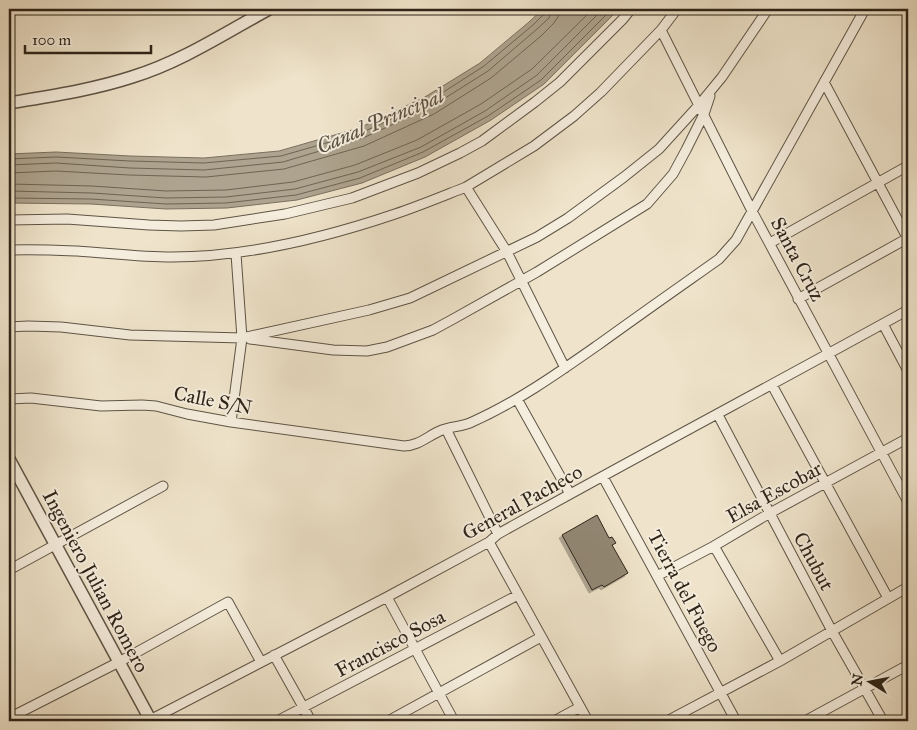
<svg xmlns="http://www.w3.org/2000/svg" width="917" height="730" viewBox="0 0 917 730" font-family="'IM FELL Great Primer',serif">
<defs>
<filter id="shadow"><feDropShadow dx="-3" dy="3" stdDeviation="0" flood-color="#0004"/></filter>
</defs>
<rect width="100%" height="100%" fill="#efe4cb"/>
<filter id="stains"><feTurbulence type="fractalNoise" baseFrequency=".004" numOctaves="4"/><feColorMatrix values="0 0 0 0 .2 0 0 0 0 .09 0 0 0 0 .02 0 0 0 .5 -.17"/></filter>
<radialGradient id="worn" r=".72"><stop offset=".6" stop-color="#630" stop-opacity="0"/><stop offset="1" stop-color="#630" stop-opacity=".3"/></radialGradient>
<path fill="#ada38e" stroke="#7a705f" d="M543,9H619L544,84L491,120L425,157L362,183L297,200L227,208L166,209L91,204L9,203V154L56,152L130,156L204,158L279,151L359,128L425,97L480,63L529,22Z"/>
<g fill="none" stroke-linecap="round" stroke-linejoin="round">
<path stroke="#6e6453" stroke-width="1" d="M9,159L56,157L130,161L204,163L281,156L361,133L428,102L484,66L533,25L544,14L546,9
M9,165L56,163L130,168L204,170L283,162L363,138L431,107L488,71L537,29L549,18L552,9
M9,173L56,171L129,175L206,177L284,169L364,146L434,114L491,78L541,36L553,24L558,17L559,9
M9,184L92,186L166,191L226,190L293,182L355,165L417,140L481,104L532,69L593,9
M9,191L92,193L166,198L226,197L295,189L358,172L421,147L485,111L537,75L603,9
M9,198L91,199L166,204L226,203L296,195L360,178L423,152L488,116L541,80L612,9"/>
</g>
<path fill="#928875" stroke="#2e2418" filter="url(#shadow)" d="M597,515L609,538L612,537L616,543L612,545L628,573L604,587L602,585L592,590L562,535Z"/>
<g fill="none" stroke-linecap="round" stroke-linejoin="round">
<g stroke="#5e5445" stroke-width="11">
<path id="minor" d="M661,30L752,211L908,502
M824,82L908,239
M466,187L534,146L574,116L601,92L661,30L677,9
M9,220L67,219L149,225L181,226L214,225L285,214L352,198L418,173L460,153L482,141L535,102L560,82L623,19L631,9
M770,243L904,168
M9,250C32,249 54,250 77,251C109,253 140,257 172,257C248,257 324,238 395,214C419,206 443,196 466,187L507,252L565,368
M798,299L908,238
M883,324L908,371
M9,327L28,326L61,327L130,335L242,338L369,310L410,298L537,237L568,218L624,177L659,149L699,105L722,77L768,9
M250,339L333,350L367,351L387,347L433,330L455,318L537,272L647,204L673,174L686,150L704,114L710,96
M772,385L888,598
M9,399L31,398L101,406L142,405L156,406L187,414L231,422L404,446C419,446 429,435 442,430C452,426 462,427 472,422C517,402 558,373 598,345C638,316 678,288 719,259L736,240L865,9
M517,399L570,494
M718,415L832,631L883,721
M231,422L242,338L236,254
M446,429L498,534
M603,477L736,721
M489,542L588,721
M714,546L780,661
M9,570L163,486
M657,576L714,546L770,513L908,438
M387,597L454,721
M274,655L311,721
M9,718L119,662L228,602L261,662
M150,720L387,597L489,542L498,534C634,458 772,385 908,310
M277,721L518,595
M388,721L541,637
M554,721L580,707
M667,721L780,661L908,587
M805,721L908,665"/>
</g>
<g stroke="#5e5445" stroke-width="14">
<path id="tertiary" d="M9,103C50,96 92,90 132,77C181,62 225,33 269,9
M9,459L151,721"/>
</g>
<use href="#minor" stroke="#f5eddd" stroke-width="9"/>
<use href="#tertiary" stroke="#f5eddd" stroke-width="11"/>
</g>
<g text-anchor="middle" stroke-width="4" stroke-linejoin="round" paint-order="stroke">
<g font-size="20" fill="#2e2418" stroke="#f5eddd">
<text transform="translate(798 259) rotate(62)" y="7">Santa Cruz</text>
<text transform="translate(213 400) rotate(11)" y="7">Calle S/N</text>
<text transform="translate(774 492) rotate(-29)" y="7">Elsa Escobar</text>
<text transform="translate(522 502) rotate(-29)" y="7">General Pacheco</text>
<text transform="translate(814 561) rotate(62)" y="7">Chubut</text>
<text transform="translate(96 581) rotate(62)" y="7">Ingeniero Julian Romero</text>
<text transform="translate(685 591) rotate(62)" y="7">Tierra del Fuego</text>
<text transform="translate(390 643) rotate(-28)" y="7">Francisco Sosa</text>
</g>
<g font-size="21" font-style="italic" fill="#5a5041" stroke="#f5eddd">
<text transform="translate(380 121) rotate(-23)" y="7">Canal Principal</text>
</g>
</g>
<rect width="917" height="730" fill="none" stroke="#efe4cb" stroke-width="30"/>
<rect x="10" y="10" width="897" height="710" fill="none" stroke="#2e2418" stroke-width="2.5"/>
<rect x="15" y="15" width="887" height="700" fill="none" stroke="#2e2418"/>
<g transform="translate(870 682) rotate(280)" stroke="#f5eddd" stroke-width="4" paint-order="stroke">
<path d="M0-4L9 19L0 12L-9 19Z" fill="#2e2418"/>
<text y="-8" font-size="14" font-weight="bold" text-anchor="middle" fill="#2e2418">N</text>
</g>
<path d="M25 45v8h126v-8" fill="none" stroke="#2e2418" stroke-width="2.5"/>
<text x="32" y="45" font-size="15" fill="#2e2418" stroke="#f5eddd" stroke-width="4" paint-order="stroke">100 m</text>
<rect width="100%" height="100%" filter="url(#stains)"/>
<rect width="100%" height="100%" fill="url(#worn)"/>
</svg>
